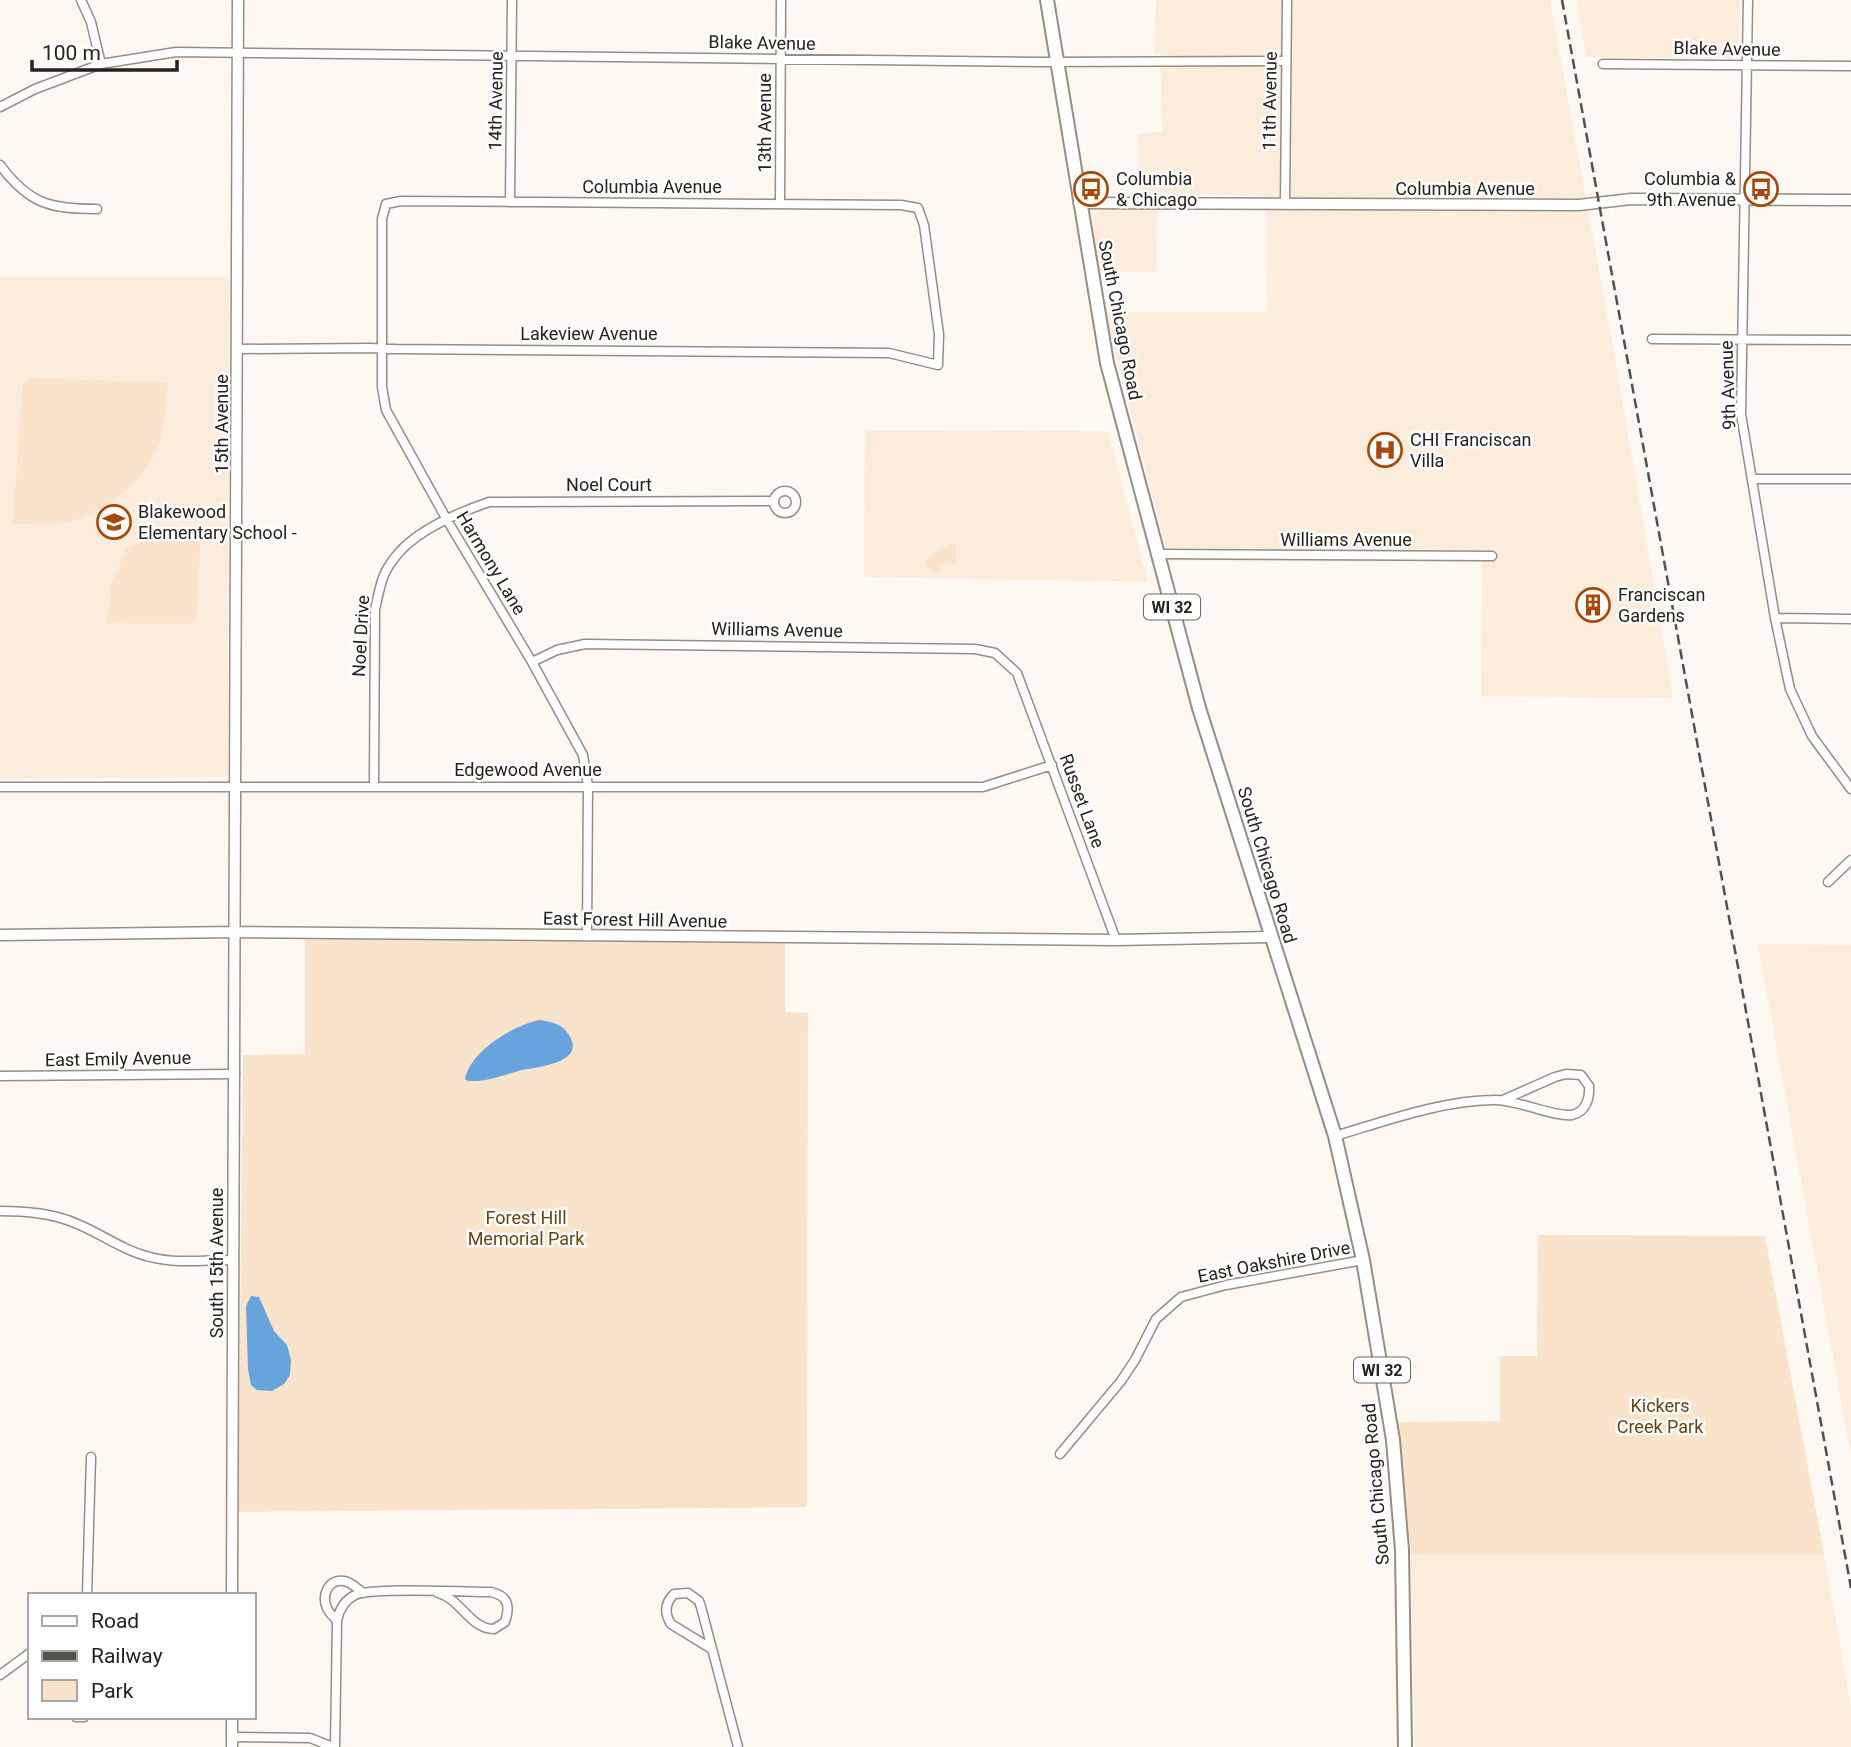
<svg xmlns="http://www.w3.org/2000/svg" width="1851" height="1747" viewBox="0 0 1851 1747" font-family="Roboto,sans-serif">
<rect width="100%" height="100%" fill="#fef8f2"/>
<path fill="#fcecdc" d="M1156,0H1550L1616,363L1673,698L1481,696L1482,562L1169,561L1105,312H1267L1266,196L1139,193L1138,134L1162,131L1160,53H1154Z
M1577,0H1740L1739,52L1734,58L1586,57Z
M1157,208L1156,272H1099L1092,224L1094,215L1098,211L1111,208Z
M0,277H229L228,767V773L224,777L0,779Z
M865,430L1108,431L1148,582L864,577Z
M1758,944L1851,945V1455Z
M1411,1554H1824L1851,1707V1747H1415Z"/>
<path fill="#f9e3cb" d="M30,378L168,383C166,403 166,424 159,443C145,483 104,515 62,523C45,526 29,524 13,523L22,385Z
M168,532L201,533L197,617L189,624L107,623L111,585L127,548Z
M949,544H956V564L945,563L936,572L928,568L925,561L934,553Z
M305,938L785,941V1012L808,1013L807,1507L238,1512L243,1055L305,1054Z
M1538,1235L1765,1236L1824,1554H1411L1398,1422L1500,1421V1356H1537Z"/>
<path fill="#67a3dc" d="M540,1020C552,1022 563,1024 569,1035C587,1063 537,1067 522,1070C503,1075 488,1082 468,1081L465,1079C471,1050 514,1025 540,1020Z
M251,1296L259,1297L274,1331L287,1345L291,1360L290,1375L284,1384L272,1391L257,1390L251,1385L248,1369L246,1306Z"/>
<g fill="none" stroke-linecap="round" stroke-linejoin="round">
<g stroke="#968d84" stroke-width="11">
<path id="minor" d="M81,0L91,22L101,64
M1748,0L1741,414L1775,618L1790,689L1812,736L1851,789
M1603,64L1851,66
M0,107L35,89L101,64L176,52L1043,62L1286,61
M0,165C29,204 50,209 97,209
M510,202L512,0
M780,203L781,0
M1285,203L1287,0
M1652,339L1851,340
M239,349L369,348L395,349L889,353L938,365L939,334L924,225L918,208L901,205L401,201L386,204L382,219V387L386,410L447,520L532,662L583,755L588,786L587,935
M1753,479H1851
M774 502a11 11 0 1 1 22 0a11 11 0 1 1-22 0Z
M1159,554L1492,556
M1775,618L1851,619
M532,662L557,650L585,644L975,649L995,653L1017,673L1116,940
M374,785L375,610C379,592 381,575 393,560C413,531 457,513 489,502L774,501
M0,787H983L1052,765
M1828,882L1851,860
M0,1076L235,1074
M1335,1136C1386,1121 1439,1101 1493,1100C1516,1099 1553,1117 1572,1115C1586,1112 1590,1098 1589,1086L1581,1075L1566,1074L1555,1077L1503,1100
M0,1211C22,1211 49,1213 70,1221C98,1231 121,1250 150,1257C176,1264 206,1260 232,1260
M1060,1454L1121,1381L1135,1360L1156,1319L1181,1297L1226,1285L1363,1260
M87,1595L91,1457
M337,1621C333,1616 329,1613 327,1608C321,1595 329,1578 344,1581C351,1582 358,1589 363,1593
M710,1648L671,1624C664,1613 665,1603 674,1594L688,1593L699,1601L701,1607L738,1747
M0,1675L30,1653
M76,1717H84
M232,1737L310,1738L333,1747
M335,1747L337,1621C339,1610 345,1600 355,1595C371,1587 467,1592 491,1592C509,1596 510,1607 505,1622L494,1629C470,1629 461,1599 438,1593"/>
</g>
<g stroke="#968d84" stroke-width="13">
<path id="tertiary" d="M1079,203L1579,205L1631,199L1851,200
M0,935L236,932L1116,940L1270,937
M232,1595L238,0
M232,1747V1717"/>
</g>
<g stroke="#968d84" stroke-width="16">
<path id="primary" d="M1047,0L1107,363L1199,708L1335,1136L1363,1260L1393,1440L1402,1550L1405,1747"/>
</g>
<use href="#minor" stroke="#fff" stroke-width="8"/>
<use href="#tertiary" stroke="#fff" stroke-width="10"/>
<use href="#primary" stroke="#fff" stroke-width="12"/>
<path stroke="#54504c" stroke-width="2.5" stroke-dasharray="10 5" stroke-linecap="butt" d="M1562,0L1851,1588"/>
</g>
<defs>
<g id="bus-ring" transform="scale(1.75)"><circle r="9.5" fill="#fff" stroke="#a94808" stroke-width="1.5"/><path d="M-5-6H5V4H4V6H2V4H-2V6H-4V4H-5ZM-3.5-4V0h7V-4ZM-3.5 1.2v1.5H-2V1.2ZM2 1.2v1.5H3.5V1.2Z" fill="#a94808"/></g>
<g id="hospital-ring" transform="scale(1.75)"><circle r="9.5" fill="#fff" stroke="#a94808" stroke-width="1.5"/><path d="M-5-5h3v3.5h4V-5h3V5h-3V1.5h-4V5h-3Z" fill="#a94808"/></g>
<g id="school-ring" transform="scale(1.75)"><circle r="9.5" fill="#fff" stroke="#a94808" stroke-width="1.5"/><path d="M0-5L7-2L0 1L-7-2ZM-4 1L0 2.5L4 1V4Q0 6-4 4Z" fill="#a94808"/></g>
<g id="building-ring" transform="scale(1.75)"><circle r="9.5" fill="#fff" stroke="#a94808" stroke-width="1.5"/><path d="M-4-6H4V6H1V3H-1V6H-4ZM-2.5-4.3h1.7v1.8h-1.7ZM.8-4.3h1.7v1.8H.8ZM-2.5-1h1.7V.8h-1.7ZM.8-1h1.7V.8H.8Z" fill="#a94808"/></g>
</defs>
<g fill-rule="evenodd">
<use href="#bus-ring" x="1091" y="189"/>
<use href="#bus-ring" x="1761" y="189"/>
<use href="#hospital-ring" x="1385" y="450"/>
<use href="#school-ring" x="114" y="522"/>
<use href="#building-ring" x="1593" y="605"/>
</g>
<g text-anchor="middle" stroke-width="5" stroke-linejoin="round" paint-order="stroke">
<g fill="#fff" stroke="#666462" stroke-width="2">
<rect x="1144" y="594.5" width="56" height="25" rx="5"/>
<rect x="1354" y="1357.5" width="56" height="25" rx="5"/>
</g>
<g font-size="16" font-weight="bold" fill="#25221e">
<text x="1172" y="613">WI 32</text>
<text x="1382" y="1376">WI 32</text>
</g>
<g font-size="18" fill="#25221e" stroke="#fff">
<text transform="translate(762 43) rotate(1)" y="6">Blake Avenue</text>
<text transform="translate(1727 49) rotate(1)" y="6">Blake Avenue</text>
<text transform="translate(496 101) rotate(-89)" y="6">14th Avenue</text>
<text transform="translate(1270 101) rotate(-89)" y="6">11th Avenue</text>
<text transform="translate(765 123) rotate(-90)" y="6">13th Avenue</text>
<text x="652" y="193">Columbia Avenue</text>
<text x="1465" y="195">Columbia Avenue</text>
<text transform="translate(1120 320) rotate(79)" y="6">South Chicago Road</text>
<text x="589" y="340">Lakeview Avenue</text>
<text transform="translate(1728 385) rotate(-92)" y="6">9th Avenue</text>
<text transform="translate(222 424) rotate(-90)" y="6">15th Avenue</text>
<text x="609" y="491">Noel Court</text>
<text x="1346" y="546">Williams Avenue</text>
<text transform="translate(491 563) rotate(59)" y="6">Harmony Lane</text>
<text transform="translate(777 630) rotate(1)" y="6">Williams Avenue</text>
<text transform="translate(361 636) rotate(-87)" y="6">Noel Drive</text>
<text x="528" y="776">Edgewood Avenue</text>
<text transform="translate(1082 801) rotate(70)" y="6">Russet Lane</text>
<text transform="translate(1267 865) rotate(73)" y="6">South Chicago Road</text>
<text transform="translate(635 920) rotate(1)" y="6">East Forest Hill Avenue</text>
<text transform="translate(118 1059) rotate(-1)" y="6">East Emily Avenue</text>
<text transform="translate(1274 1262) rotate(-11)" y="6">East Oakshire Drive</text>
<text transform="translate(217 1263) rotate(-90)" y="6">South 15th Avenue</text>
<text transform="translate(1376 1484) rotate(-95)" y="6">South Chicago Road</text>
</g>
<g font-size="18" fill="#25221e" stroke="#fff" text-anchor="start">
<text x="1116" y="185">Columbia<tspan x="1116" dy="21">&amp; Chicago</tspan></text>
<text x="1736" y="185" text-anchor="end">Columbia &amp;<tspan x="1736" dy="21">9th Avenue</tspan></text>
<text x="1410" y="446">CHI Franciscan<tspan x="1410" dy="21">Villa</tspan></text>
<text x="138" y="518">Blakewood<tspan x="138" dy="21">Elementary School -</tspan></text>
<text x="1618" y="601">Franciscan<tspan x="1618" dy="21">Gardens</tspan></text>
</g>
<g font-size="18" fill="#684311" stroke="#fff">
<text x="526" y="1224">Forest Hill<tspan x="526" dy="21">Memorial Park</tspan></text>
<text x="1660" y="1412">Kickers<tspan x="1660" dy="21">Creek Park</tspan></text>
</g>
</g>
<rect x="28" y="1593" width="228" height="126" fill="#ffffff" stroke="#a8a7a5" stroke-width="2"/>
<rect x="42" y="1616" width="35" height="10" fill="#ffffff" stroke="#a8a7a5" stroke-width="2"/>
<text x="91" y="1628" font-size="21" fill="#25221e">Road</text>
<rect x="42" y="1651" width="35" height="10" fill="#54504c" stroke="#a8a7a5" stroke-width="2"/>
<text x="91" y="1663" font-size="21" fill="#25221e">Railway</text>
<rect x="42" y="1680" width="35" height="21" fill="#f9e3cb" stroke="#a8a7a5" stroke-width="2"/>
<text x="91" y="1698" font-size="21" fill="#25221e">Park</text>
<path d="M32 60v10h145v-10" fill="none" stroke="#25221e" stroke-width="3.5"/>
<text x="42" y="60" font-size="21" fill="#25221e" stroke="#ffffff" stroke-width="5" paint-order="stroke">100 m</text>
</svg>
